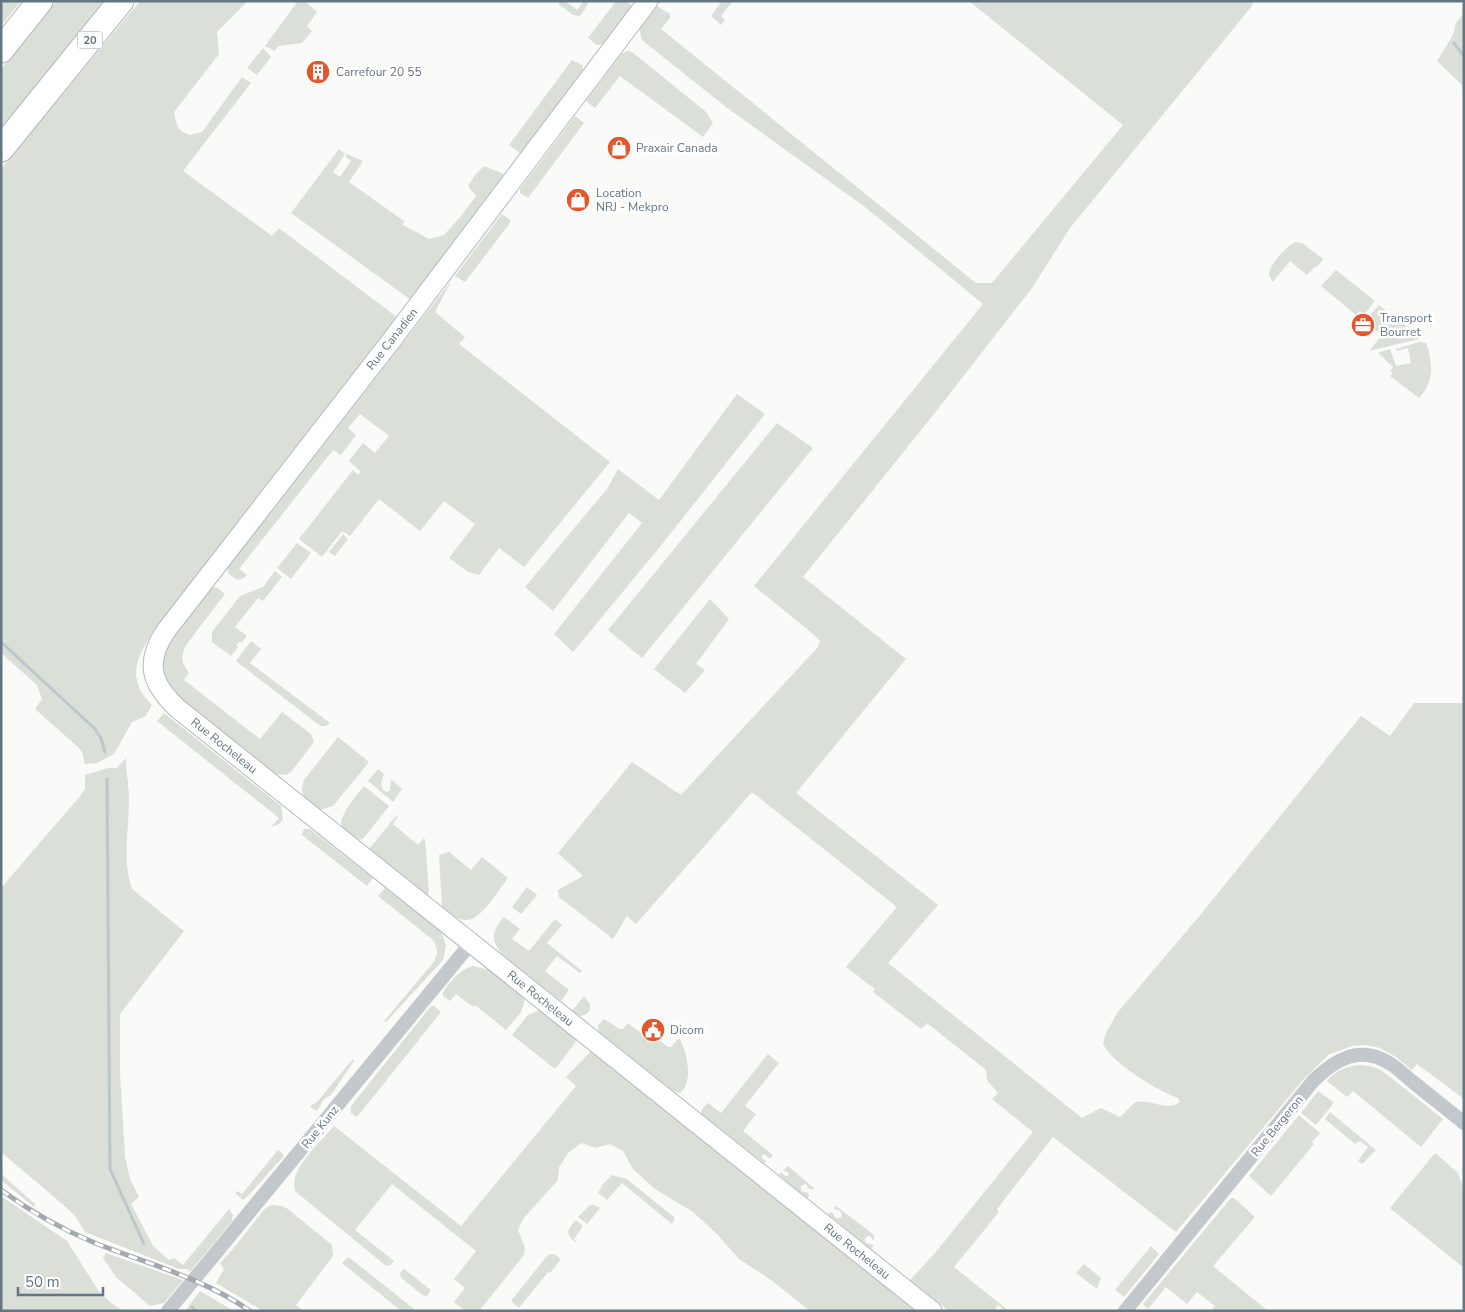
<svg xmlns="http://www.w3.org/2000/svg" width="1465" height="1312" viewBox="0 0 1465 1312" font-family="'Nunito Sans',sans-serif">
<rect width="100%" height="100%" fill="#fafaf8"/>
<path fill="#dadfd7" d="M1,1H21L1,26Z
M56,1H106L1,131V69Z
M140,1H248L217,32L219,54L174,112C177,125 176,130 190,135L202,132L242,77L251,83L183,171L272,236L279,228L398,318L148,640C132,665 131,684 152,705L146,716L132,722L114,754L97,763L85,764L82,752L77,746L35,709L42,699L37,685L1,653V169Z
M298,1H304L317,12L307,26L312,31L302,43L278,46L275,51L265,46Z
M561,1H565L577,10L584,1L588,4L580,16L573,15L558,4Z
M616,1H626L631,5L632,8L604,44L597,45L588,38Z
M722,1H733L721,16L725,20L721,25L711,16Z
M969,1H1253L1252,6L1070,228L1032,288L934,414L803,577L906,659L796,793L938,905L888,963L1082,1118L1101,1108L1120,1117C1124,1114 1133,1102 1137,1102C1153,1099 1166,1112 1180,1102L1178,1098C1157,1090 1113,1064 1103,1044L1105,1035L1117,1013L1197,919L1361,716L1390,736L1414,703H1464V1099L1417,1064L1412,1070L1396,1057L1380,1048L1365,1045L1352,1046L1328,1055L1303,1080L1176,1232L1053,1137L997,1209L999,1212L954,1267L1009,1311H1005L998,1305L994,1311H949L910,1280L935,1253L1033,1132L992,1099L998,1093L987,1080L986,1070L927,1023L921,1029L873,992L875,989L846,967L897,907L752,792L636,924L627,916L613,939L559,897L558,890L583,876L558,853L632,762L681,795L818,647L820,641L812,633L754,586L983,304L865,207L726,107L642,40L639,29L657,6L670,14V18L661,29L976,283H992L1123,125Z
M1464,13V87L1437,61L1453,35L1456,23Z
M263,48L271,57L257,75L247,68Z
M627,51L632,52L706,112L713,123L703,137L620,76L595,108L586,101L621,54Z
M572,60L582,65L584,71L523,151L520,153L509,145Z
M575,116L584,123L528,198L520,193V189Z
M339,149L345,154L333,172L340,177L351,161L346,157L347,154L363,161L349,182L404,221L403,225L429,239L444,235L461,216L476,196L468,186L475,175L484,166L506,175L411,300L291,213Z
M502,214L510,220V223L465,282L455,276Z
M1296,242L1302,243L1323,259L1317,267H1315L1307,275L1290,261L1273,282C1270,278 1268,275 1270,270C1272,263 1288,244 1296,242Z
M1336,270L1375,301L1367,311L1363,314L1359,311L1356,315L1321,286Z
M452,280L435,312L465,337L459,344L610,462L524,567L499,548L479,575L468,572L449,558L475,524L444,501L420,531L379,499L350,536L342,531L322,557L299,539L353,470L358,475L361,472L349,461L363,443L375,453L389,436L360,414L348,428L356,435L341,455L333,450L239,569L247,575L244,578L237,580L229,574L227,568Z
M1379,305L1419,336V339L1369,351L1382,335L1373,328L1375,324L1370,320L1371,314Z
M1419,342L1426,343C1433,363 1435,381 1419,398L1390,376L1393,373L1390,372L1393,367L1378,353L1390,349L1396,366L1411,363L1408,348L1396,351V349Z
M737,394L765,414L659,548L573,652L554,634L642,523L629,513L553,611L525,587L607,489L618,469L659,500Z
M777,423L813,448L642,658L608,630Z
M343,534L348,539L335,556L329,552Z
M297,543L311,553L291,579L277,568Z
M275,571L282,577L263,601L258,598L235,627L247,636L241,643L240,641L236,646L238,647L231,656L212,642V632L240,596L263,587Z
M216,587L225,594L186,645C181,656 181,663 189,673L184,680L260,739L282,712L311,734L314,742L291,772L286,775L276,774L179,697L167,683L163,665L164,654L169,643L212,588Z
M710,599L729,619L696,664L705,670L685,693L654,669Z
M251,641L261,649L250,663L330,723C326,727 323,727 319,725L236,661Z
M164,713L281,806L283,819L279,824L271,827L279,818L157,721Z
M338,737L369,762L333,806L320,810C308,800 298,797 304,780Z
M126,758C126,772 129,786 129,800C129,830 122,859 132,889L184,931L120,1014V1073L125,1157L130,1179L139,1197L131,1204L153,1246L169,1260L174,1258L183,1265L229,1209L233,1215L232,1221L190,1272L187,1269H179L85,1232L76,1217L67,1208L1,1152V888L81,795L85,789V775L108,768H117Z
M378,769L384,774L381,784L383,790L387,792L390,790L391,779L402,789L393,802L368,781Z
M364,786L389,806L363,839L358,840C353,836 345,832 342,827C337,817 358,794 364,786Z
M396,816L398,817L393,824L418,845L424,838L425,840L429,892L428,896L369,849Z
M305,829H310L373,878L367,886L302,835L303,831Z
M449,852L471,870L482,857L508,878C499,889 481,921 466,920C457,920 449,912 442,907L439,855Z
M527,887L537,895L521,914L512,907Z
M385,888L441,931L446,946L443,960L386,1022L384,1021L432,964C438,956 439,949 433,940L378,896Z
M504,917L520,929L512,939L529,951L555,919L562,925L547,943L582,971L580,973L557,956L545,971L569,990L561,1001L504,956C490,941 491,932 504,917Z
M473,966L489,970L525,999L521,1012L506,1030L475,1005L473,1007L456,994L450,1001L443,996V992C452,980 459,970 473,966Z
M584,996L590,1004V1010L585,1015L579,1016L572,1011Z
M431,1006H434L441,1012L357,1117L351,1113V1106Z
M539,1010L576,1039L575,1043L555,1069L512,1035L528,1015Z
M604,1019L620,1029H623L628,1023L649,1039L652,1035L668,1047H671L679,1038C687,1051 694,1082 680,1093L673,1091L598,1031V1025Z
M591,1051L916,1311H810L771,1280L739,1259L717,1234L693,1212L655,1189L633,1169L623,1151L610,1144L595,1148L582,1143L569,1152L559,1167L558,1180L523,1219L518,1230L525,1248L524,1255L479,1311H465L454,1302L465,1288L454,1279L476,1251L392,1184L355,1230L394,1261L389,1266L385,1265L296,1192C286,1171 321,1142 334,1126L461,1226L576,1086L566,1077Z
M768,1054L779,1063L745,1106L756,1114L743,1131L773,1155L770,1159L764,1154L762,1156V1158L767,1162L764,1163L701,1114L702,1109L708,1103L721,1113Z
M353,1059L354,1061L331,1095L324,1099L317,1111L310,1107L313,1104L316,1103Z
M1359,1065L1370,1066L1381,1070L1443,1119L1421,1147L1353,1091L1347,1097L1327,1081C1336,1070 1345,1067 1359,1065Z
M1318,1091L1333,1102V1104L1316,1125L1301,1113Z
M1330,1112L1376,1150L1362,1164L1358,1161L1368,1147L1360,1141L1355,1144L1325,1119Z
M1299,1115L1320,1133L1312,1142L1314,1144L1271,1196L1249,1176Z
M278,1150L283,1154V1157L248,1196L243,1200L235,1193L237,1191L242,1194Z
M1435,1153L1458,1173L1464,1190V1268L1390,1208Z
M788,1166L814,1188L813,1190L808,1188L806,1184L801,1186V1191L808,1193L809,1196L807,1198L779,1175L781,1172L785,1176H788L789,1173L783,1170Z
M1,1174L35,1204L34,1207L1,1180Z
M612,1175L627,1179L675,1218L672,1224L622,1183L607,1200L598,1193L603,1184Z
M1,1196L67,1241L98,1290L110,1302L123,1311H1Z
M1231,1198H1234L1255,1217L1213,1266L1268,1311H1211L1215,1306L1197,1292L1187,1304L1166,1287L1148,1309L1143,1304Z
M272,1205L282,1206L288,1209L332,1245L333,1256L296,1305L304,1311H263L216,1283L224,1269L220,1263L233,1249L262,1212L267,1207Z
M590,1205H594L600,1208L587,1224L578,1217Z
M835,1205L874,1235V1241L870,1236H867L865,1239L866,1243L874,1245L871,1249L828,1214L832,1212L836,1218H841L842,1214L840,1211L834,1209Z
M576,1220L583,1226L574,1239L576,1241L575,1242C564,1233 568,1229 576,1220Z
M1151,1246L1159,1254L1124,1297L1115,1290Z
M106,1253L183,1280L164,1303L150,1306L116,1277L103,1258Z
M550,1254H554L561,1259L550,1273L548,1272L519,1308L511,1301L547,1256Z
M347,1258H350L414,1309V1311H401L342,1263Z
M1084,1264L1101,1278L1097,1289L1076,1273Z
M404,1269L431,1290L427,1296H424L401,1278L400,1273Z
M200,1291L234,1311H185Z"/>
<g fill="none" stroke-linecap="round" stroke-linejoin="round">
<path stroke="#bbc7cb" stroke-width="3" d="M1454,43L1464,56
M1,642L94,728L101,738L105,752
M107,779L110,1169L144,1244
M192,1307L196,1311"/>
<g stroke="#b3babf" stroke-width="21">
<g id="secondary">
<path id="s1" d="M648,1L394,337L165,632C145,663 151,683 177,708L932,1311"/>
</g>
</g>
<g stroke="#b4b9bd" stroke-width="27">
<path id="highway" d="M1,50L40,1
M1,149L121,1"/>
</g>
<path stroke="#c3c8cc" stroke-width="14" d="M168,1311L471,943
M1125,1311L1314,1080C1336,1059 1360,1045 1389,1063C1398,1068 1405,1076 1413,1082C1430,1096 1447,1109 1464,1123"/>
<use href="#secondary" stroke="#fff" stroke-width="19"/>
<use href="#highway" stroke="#fff" stroke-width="25"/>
<g stroke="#a2aab0" stroke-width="5">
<path id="rail" d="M1,1190C31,1212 61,1229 95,1243C148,1264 203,1278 250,1311"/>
</g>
<use href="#rail" stroke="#fff" stroke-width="3" stroke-dasharray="9" stroke-linecap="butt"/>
</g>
<defs>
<g id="building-disc" transform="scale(1.25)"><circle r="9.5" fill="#e4572e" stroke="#fff"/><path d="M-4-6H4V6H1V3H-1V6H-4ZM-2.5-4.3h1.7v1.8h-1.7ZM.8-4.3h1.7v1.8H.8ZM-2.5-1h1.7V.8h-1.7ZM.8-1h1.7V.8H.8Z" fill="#fff"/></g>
<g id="shop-disc" transform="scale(1.25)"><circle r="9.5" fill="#e4572e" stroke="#fff"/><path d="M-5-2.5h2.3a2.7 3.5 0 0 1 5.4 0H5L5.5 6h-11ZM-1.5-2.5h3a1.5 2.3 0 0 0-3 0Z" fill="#fff"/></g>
<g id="office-disc" transform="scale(1.25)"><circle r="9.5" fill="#e4572e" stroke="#fff"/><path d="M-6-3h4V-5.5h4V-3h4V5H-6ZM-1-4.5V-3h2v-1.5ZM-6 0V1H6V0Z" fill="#fff"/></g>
<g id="civic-disc" transform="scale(1.25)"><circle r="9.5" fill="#e4572e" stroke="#fff"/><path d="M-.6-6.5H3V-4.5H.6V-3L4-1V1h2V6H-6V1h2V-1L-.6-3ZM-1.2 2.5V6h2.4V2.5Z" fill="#fff"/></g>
</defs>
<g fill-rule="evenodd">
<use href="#building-disc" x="318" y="72"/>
<use href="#shop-disc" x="619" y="148"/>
<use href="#shop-disc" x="578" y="200"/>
<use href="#office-disc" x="1363" y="325"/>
<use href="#civic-disc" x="653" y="1030"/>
</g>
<g text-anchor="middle" stroke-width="5" stroke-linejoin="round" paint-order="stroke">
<rect fill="#fff" stroke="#939fa8" stroke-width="1" x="77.5" y="31.5" width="25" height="17" rx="4"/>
<g font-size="11" font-weight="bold" fill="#657683">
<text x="90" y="44">20</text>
</g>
<g font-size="12" fill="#657683" stroke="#fff" text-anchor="start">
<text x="336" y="76">Carrefour 20 55</text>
<text x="636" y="152">Praxair Canada</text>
<text x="596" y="197">Location<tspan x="596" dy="14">NRJ - Mekpro</tspan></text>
<text x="1380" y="322">Transport<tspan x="1380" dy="14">Bourret</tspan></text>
<text x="670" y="1034">Dicom</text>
</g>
<g font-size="12" fill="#657683" stroke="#fff">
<text transform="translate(392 339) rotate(-52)" y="4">Rue Canadien</text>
<text dy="4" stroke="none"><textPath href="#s1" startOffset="941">Rue Rocheleau</textPath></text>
<text dy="4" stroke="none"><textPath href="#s1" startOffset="1346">Rue Rocheleau</textPath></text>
<text transform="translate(1277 1126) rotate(-51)" y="4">Rue Bergeron</text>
<text transform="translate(320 1127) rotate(-51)" y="4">Rue Kunz</text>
<text dy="4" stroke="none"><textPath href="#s1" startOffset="1751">Rue Rocheleau</textPath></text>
</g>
</g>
<rect width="1465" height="1312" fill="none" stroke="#657683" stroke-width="5"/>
<path d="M18 1287v8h85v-8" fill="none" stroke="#657683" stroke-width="2.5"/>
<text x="25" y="1287" font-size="15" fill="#657683" stroke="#ffffff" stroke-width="4" paint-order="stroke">50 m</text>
</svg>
